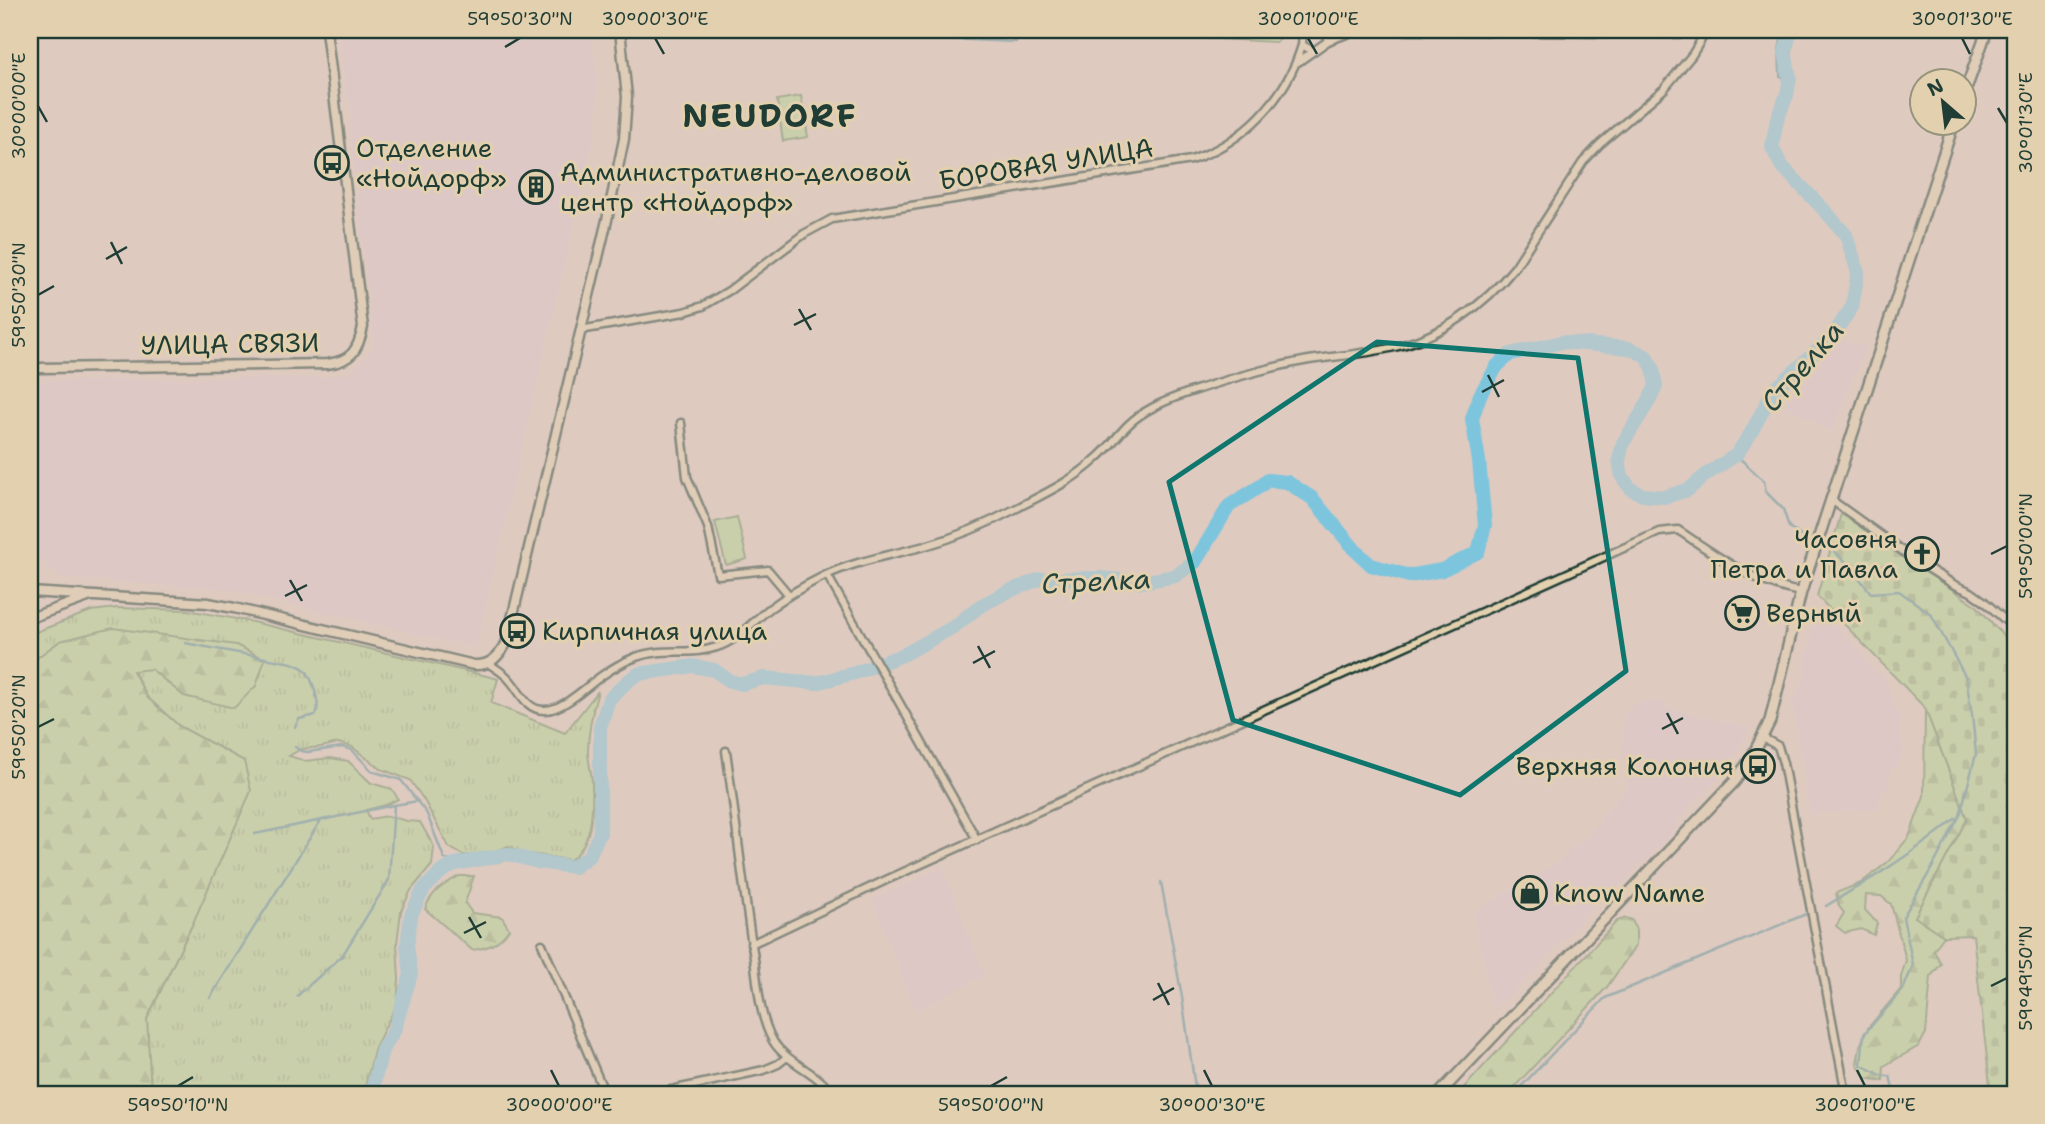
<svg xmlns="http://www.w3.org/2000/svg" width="2045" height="1124" viewBox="0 0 2045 1124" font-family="'Shantell Sans',sans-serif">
<defs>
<pattern id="grass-tufts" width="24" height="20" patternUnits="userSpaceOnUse" patternTransform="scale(1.75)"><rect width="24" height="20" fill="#b2d692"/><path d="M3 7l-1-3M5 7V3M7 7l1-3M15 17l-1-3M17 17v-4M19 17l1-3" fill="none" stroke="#90af78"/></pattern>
<pattern id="forest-firs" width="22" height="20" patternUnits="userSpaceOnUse" patternTransform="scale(1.75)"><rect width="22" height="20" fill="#b2d692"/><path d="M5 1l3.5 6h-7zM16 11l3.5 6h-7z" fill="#90af78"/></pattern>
<pattern id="cemetery-stones" width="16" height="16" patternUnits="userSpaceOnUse" patternTransform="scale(1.75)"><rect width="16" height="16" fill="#b2d692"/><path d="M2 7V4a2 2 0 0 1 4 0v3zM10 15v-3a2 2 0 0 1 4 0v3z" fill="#90af78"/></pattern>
</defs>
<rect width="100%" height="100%" fill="#dfcac0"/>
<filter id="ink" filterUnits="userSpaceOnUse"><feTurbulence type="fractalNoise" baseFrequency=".0143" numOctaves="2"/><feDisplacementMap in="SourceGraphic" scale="14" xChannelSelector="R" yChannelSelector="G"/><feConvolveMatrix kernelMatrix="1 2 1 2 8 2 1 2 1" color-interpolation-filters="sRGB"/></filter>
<g filter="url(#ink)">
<path fill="#dcc6cc" d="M339,30H591L597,80V116L595,133L476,648L226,589L61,578L33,553L30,521V385L41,381L325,377L351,373L374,346L349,123L352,122V112L350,100H347Z
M1840,339L1866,347L1832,431L1784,406Z
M1816,611L1830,621L1860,651L1873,670L1883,675L1895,706L1900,715L1903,753L1900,761L1889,775L1888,790L1881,789L1878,808L1810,814L1792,704L1805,676V661Z
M1636,702H1666V707L1750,728L1739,747L1736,756L1703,797L1700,795L1676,823L1674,832L1610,895L1593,898L1597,903L1534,972L1493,1011L1473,912L1562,859L1565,854L1590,833L1629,784L1622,756L1624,715Z
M942,867L985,975L915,1011L872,900Z"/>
<path fill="url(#grass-tufts)" stroke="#688a63" stroke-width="2" d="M117,608L187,610L248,621L491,677L498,679L491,703L565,733L598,691C592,712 588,730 588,751C588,762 592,773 592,784C593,810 593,844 570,860L524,853L508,846L486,855H463L449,847L424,800L410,780L381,769L352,747L338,743L321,747L301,749L289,756L305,761L330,758L348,761L371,783L392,789L398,799L386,805L366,810L370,819L388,816L407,821L420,822L434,847L432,865L411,890L401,911L397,943L399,979L397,1004L375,1047L366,1083L361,1094H150L147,1019L193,923L244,761L179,726L147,697L133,670L151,668L184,696L256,686L60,641L30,663V632H36L91,611Z"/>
<path fill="url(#forest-firs)" stroke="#688a63" stroke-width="2" d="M1039,30H1289L1276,42Z
M113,628L236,645L265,659L256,686L234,708L184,696L151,669L133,671L147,697L179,726L244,761L251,791L193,923L147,1019L151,1094H30V663L60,641Z
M1925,708L1967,819L1915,917L1944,936L1934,950L1941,964L1931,976L1926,1033L1919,1046L1884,1066L1883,1081L1866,1078L1857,1064L1860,1046L1868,1028L1901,989V977L1906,960L1891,904L1881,896L1866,895L1865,910L1877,923L1874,935L1861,929L1845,933L1836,926L1844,913L1839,906L1836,893L1861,883L1889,861L1909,837L1924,796Z
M459,876H474L465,903L472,913L502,917L509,929C499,944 488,948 472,950L425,909C432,891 443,885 459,876Z
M1626,918L1632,920L1636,930V945L1607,987L1508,1094H1458L1617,921Z"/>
<path fill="url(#cemetery-stones)" stroke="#688a63" stroke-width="2" d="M1841,514L1978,607L2015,649V1094H1991L1973,935L1944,936L1915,917L1967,819L1925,708L1817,596Z"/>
<path fill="#b2d692" stroke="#688a63" stroke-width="2" d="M801,96L808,137L783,141L777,100Z
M737,517L747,559L726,565L715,522Z"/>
<path fill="#7cc5dd" stroke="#578f99" stroke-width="2" d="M1783,30H1799C1790,40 1790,63 1795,77H1780L1779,49Z"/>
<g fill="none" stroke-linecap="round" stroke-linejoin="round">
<path stroke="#578f99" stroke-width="2.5" d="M788,32L1016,42
M1736,455L1764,481L1766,492L1783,509L1789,527L1803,538
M1834,551L1847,563L1871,593L1899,591L1931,614L1966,678L1972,715L1976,754L1960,815L1933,866L1903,917L1913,965L1903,990L1864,1034L1861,1065L1883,1076H1890L1893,1088L1901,1094
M185,643L292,663C296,665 300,666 304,669C312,676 321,704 316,715L299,719L295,727
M295,747L301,751L308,752L342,747L352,750L372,771L401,780L427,814L444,858L455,864
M255,834L394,805
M1161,882L1182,997L1196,1094
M1826,906C1871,879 1916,852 1956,818
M297,996L342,956L389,880L394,805L418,801
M210,998L321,820
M1514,1094L1605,998L1806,914"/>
<path stroke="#7cc5dd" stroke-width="14" d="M371,1094L382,1050L394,1031L411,974L407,946L411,915L423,890L441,872L455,864L508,854L538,862L574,867L589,856L600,833V727L609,699L628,681L638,674L693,666L714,670L730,681L742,684L764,678L816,683L855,673L905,654L955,626L980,606L1009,591L1040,579L1100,578L1142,582L1175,576L1195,562L1229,506L1259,487L1268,480L1287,482L1312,498L1355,550L1371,565L1409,576L1442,570L1478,552L1485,525L1479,461L1472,419L1480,395L1497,366L1510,354L1562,342L1629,348L1646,356L1653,368L1656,386L1646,406L1623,443L1619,460L1622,477L1631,489L1643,495L1664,497L1688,490L1707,474L1736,455L1751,433L1773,391L1831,338L1852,307L1858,272L1846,235L1827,213L1781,165L1772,147L1777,119L1787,95L1790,77L1785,52L1791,30"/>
<g stroke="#1f3d34" stroke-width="11">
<path id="minor" d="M1305,30L1303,32L1302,45L1313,51
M1341,30L1705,34
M1328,41L1352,32
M1298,62L1328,41L1324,30
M580,330L684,312L703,306L730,290L804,234L832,219L1191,160C1244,142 1286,99 1302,45
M681,423L687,477L708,527L718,575L768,570L789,595
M1830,499L1915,560L1953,584L1971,592L1985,602L2015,629
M827,575L977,840
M488,663C495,668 502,672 507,677C519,688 525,711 545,710C563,710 586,687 600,677C611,669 623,662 636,657C662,647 691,656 717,647C737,641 752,622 769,609C786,596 804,586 824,576C855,561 891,555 925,546C957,537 987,524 1017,508C1044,494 1074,480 1096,459C1108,449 1117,436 1128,425C1144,409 1169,399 1190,392C1228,379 1269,367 1309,360C1336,356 1363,354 1390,348C1440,338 1484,306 1515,267L1583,162L1600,144L1664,89L1692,55L1707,30
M1763,738L1778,746L1783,763L1846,1094
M726,751C736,820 743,889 754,958C758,985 759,1016 773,1041C787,1064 817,1071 832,1094
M542,944L605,1094
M751,944L886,880L1659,532L1678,530C1717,556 1754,584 1801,592
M653,1094L764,1070L778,1064L787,1057"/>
</g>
<g stroke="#1f3d34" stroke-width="13">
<path id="tertiary" d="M30,370L40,368L327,364C352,361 358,350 363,327L326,30
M30,592L208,603L234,608L474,665C490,666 498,657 506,644L607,220L624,139L627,97L620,30
M30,618L91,596"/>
</g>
<g stroke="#1f3d34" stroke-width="14">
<path id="secondary" d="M1965,92L1987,30
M1439,1094L1734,782L1751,759L1770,721L1801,592L1954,122"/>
</g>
<use href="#minor" stroke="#e3d0ae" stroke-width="6"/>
<use href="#tertiary" stroke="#e3d0ae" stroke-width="8"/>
<use href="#secondary" stroke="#e3d0ae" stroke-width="9"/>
</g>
</g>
<path d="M0 0H2045V1124H0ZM1377,342L1578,358L1626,671L1460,795L1233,720L1169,482Z" fill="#dfcac0" fill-opacity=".55" fill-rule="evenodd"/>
<path fill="none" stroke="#0f766e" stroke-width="5" stroke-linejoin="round" d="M1377,342L1578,358L1626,671L1460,795L1233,720L1169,482Z"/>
<path fill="none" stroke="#1f3d34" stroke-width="2.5" d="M655,38L664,54M1308,38L1317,54M1962,38L1970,54M505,47L520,38M38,106L47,122M1998,108L2007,123M111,242L122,264M106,259L127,247M38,295L54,286M799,309L811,330M794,325L816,314M1488,375L1499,397M1482,392L1504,380M1991,554L2007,546M290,580L302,601M285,596L307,585M978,646L990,668M973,663L995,651M1667,713L1678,734M38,727L54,719M1662,729L1683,718M469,917L481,938M464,933L486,922M1158,983L1169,1005M1991,986L2007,978M1153,1000L1174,988M551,1070L559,1086M1204,1070L1212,1086M1857,1070L1865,1086M178,1086L193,1077M991,1086L1007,1077"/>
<defs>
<g id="bus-ring" transform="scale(1.75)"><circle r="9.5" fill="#e3d0ae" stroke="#1f3d34" stroke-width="1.5"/><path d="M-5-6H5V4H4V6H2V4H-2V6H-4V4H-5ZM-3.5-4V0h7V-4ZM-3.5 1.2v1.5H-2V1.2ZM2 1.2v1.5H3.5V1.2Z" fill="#1f3d34"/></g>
<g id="building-ring" transform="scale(1.75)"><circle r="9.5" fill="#e3d0ae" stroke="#1f3d34" stroke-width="1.5"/><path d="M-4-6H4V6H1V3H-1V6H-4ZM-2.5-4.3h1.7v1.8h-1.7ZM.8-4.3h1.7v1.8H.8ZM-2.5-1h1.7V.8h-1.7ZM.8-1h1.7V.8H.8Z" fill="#1f3d34"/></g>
<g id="church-ring" transform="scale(1.75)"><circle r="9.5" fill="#e3d0ae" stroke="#1f3d34" stroke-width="1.5"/><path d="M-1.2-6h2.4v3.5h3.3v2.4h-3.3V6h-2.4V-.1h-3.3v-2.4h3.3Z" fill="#1f3d34"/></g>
<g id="supermarket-ring" transform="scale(1.75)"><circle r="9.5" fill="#e3d0ae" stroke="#1f3d34" stroke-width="1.5"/><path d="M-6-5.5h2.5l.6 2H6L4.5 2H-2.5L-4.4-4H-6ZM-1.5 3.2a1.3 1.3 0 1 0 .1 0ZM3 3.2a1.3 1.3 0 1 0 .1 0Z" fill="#1f3d34"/></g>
<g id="shop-ring" transform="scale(1.75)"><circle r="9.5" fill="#e3d0ae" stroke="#1f3d34" stroke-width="1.5"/><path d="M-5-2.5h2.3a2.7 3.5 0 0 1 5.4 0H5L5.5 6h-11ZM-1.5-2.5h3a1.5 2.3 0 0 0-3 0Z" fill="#1f3d34"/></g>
</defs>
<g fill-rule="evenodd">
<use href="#bus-ring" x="332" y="163"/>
<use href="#building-ring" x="536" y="187"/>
<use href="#church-ring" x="1922" y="554"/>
<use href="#supermarket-ring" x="1742" y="613"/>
<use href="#bus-ring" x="517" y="631"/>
<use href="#bus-ring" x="1758" y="766"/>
<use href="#shop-ring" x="1530" y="893"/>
</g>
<g text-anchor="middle" stroke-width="6" stroke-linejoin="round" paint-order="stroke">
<g font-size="26" fill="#1f3d34" stroke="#e3d0ae" text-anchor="start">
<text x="356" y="157">Отделение<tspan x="356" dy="30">«Нойдорф»</tspan></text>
<text x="560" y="181">Административно-деловой<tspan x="560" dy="30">центр «Нойдорф»</tspan></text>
<text x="1898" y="548" text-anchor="end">Часовня<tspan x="1898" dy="30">Петра и Павла</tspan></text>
<text x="1766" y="622">Верный</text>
<text x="542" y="640">Кирпичная улица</text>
<text x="1734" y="775" text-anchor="end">Верхняя Колония</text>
<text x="1554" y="902">Know Name</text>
</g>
<g font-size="26" fill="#1f3d34" stroke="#e3d0ae">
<text transform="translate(1046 164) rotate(-9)" y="9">БОРОВАЯ УЛИЦА</text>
<text transform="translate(230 344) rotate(-1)" y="9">УЛИЦА СВЯЗИ</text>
</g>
<g font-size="28" font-style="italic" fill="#24443c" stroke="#e3d0ae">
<text transform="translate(1802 366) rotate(-49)" y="10">Стрелка</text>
<text transform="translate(1096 581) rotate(-3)" y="10">Стрелка</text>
</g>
<g font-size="33" font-weight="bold" letter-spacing="2" fill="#1f3d34" stroke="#e3d0ae">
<text x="770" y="127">NEUDORF</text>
</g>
</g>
<rect width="2045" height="1124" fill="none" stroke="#e3d0ae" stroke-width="77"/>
<g transform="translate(1943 102) rotate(332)"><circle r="33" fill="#e3d0ae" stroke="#95957d" stroke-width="2"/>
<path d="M0-5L12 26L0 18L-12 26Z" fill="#1f3d34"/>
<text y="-10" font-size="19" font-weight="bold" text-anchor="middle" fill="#1f3d34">N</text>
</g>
<rect x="38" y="38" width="1969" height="1048" fill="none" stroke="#1f3d34" stroke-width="2.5"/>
<g font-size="18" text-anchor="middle" fill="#1f3d34">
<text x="520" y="25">59°50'30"N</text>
<text x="655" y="25">30°00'30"E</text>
<text x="1308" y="25">30°01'00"E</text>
<text x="1962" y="25">30°01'30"E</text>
<text transform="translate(19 106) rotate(-90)" y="6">30°00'00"E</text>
<text transform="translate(2026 123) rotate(-90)" y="6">30°01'30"E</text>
<text transform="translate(19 295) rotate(-90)" y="6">59°50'30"N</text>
<text transform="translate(2026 546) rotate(-90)" y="6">59°50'00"N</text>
<text transform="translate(19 727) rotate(-90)" y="6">59°50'20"N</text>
<text transform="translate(2026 978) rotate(-90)" y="6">59°49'50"N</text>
<text x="178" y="1111">59°50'10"N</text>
<text x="559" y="1111">30°00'00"E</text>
<text x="991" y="1111">59°50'00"N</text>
<text x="1212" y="1111">30°00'30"E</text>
<text x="1865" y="1111">30°01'00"E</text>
</g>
</svg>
